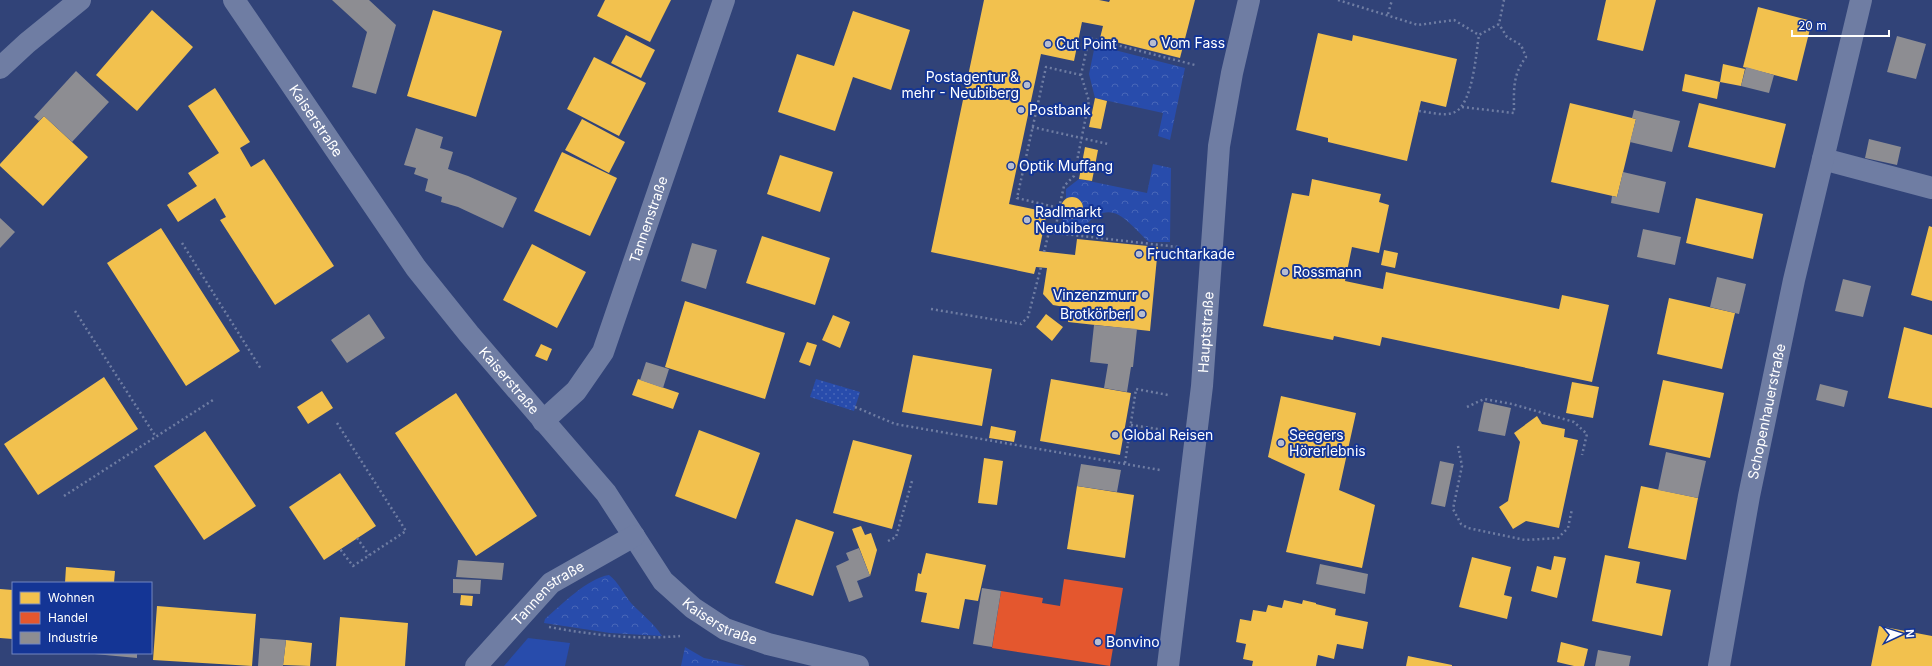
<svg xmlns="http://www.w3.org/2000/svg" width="1932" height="666" viewBox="0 0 1932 666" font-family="Inter,sans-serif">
<defs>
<pattern id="forest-crowns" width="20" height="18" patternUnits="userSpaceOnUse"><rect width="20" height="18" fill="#284cac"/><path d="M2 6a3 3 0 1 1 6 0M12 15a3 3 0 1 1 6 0" fill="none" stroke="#4867b8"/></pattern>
<pattern id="park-dots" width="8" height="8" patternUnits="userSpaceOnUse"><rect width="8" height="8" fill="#284cac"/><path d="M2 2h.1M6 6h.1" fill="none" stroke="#4867b8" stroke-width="1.8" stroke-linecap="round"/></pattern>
</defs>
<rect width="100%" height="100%" fill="#314378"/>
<path fill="#284cac" d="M528,638L570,643L565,666H504Z"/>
<path fill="url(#forest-crowns)" d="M1095,45L1185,68L1170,140L1158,136L1163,113L1095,98L1089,74Z
M1153,164L1171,168L1170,242H1149C1127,222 1112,195 1084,227L1063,224V215L1070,219L1078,217L1083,211V204C1077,198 1073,196 1066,199V189L1079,179L1147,193Z
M609,575C619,583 623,593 631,603C641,614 653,622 662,636L610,633L544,623L545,619C561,605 588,578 609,575Z
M685,647L704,658L746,666H681Z"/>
<path fill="url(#park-dots)" d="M816,379L860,392L854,411L810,397Z"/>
<path fill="#f2c14e" d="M605,0H671L650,42L597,16Z
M984,0H1099L1109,2L1110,0H1195L1180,58L1100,38L1103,26L1082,22L1074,61L1041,54L1009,204L1047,212L1039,251L1075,255L1077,239L1158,247L1150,331L1068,322L1070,308L1053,305L1043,294L1047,268L1036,267L1034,274L931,252Z
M1606,0H1656L1643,51L1597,40Z
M1758,7L1812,21L1797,81L1743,67Z
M152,10L193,47L137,111L96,75Z
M433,10L502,31L476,117L407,96Z
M853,11L910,30L891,90L853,77L835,131L778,112L797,54L834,66Z
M1318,33L1352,41L1353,35L1457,59L1446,107L1421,101L1407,161L1328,142V138L1296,130Z
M626,35L655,50L641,78L611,63Z
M594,57L646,83L619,136L567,109Z
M1723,64L1745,69L1741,86L1720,82Z
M1685,74L1720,82L1717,99L1682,91Z
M215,88L250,142L240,148L251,167L264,159L334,266L275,305L220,220L226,217L215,198L178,222L167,205L197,186L188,173L219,153L188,106Z
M1095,98L1107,101L1101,129L1089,127Z
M1570,103L1636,119L1617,197L1551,182Z
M1699,103L1786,124L1775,168L1688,147Z
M44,116L88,157L43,206L0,166V164Z
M582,119L625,142L609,173L565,150Z
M1085,147L1098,150L1092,181L1079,179Z
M562,152L617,178L590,236L534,211Z
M780,155L833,172L820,212L767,194Z
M1312,179L1381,194L1379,202L1389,205L1379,253L1352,247L1345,281L1383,289L1386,272L1559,309L1562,295L1609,305L1592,382L1382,337L1380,346L1334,336L1333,340L1263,326L1292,193L1309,196Z
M1061 208a11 11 0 1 1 22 0a11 11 0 1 1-22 0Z
M1696,198L1763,214L1753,259L1686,243Z
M1929,226L1932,227V301L1911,295Z
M161,228L240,351L186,386L107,263Z
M762,236L830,258L815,305L746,283Z
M532,244L586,272L557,328L503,300Z
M1384,250L1398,253L1395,268L1381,265Z
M1669,298L1735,313L1722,369L1657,354Z
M685,301L785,333L765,399L665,367Z
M1046,314L1063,327L1052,341L1036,327Z
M833,315L850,322L840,348L822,340Z
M1904,327L1932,335V408L1888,398Z
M807,342L817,345L810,366L799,362Z
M541,344L552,349L547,361L535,356Z
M913,355L992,369L982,426L902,412Z
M104,377L138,429L38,495L4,444Z
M638,379L679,393L673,409L632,395Z
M1051,379L1131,393L1120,455L1040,441Z
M1663,380L1724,393L1710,458L1649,445Z
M1572,382L1599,387L1593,418L1566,413Z
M322,391L333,408L308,424L297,407Z
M456,393L537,516L476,556L395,433Z
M1281,396L1356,413L1339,490L1375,505L1362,568L1286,552L1305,474L1268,457Z
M1537,416L1542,424L1565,429L1564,437L1578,440L1575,454L1559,528L1526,521L1513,529L1499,507L1508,501L1520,442L1514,433Z
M991,426L1016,431L1014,442L989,438Z
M699,430L760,453L736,519L675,496Z
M205,431L256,506L204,540L154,466Z
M853,440L912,455L892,529L833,513Z
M984,458L1003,461L997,505L978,503Z
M340,473L376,526L324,560L289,507Z
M1077,486L1134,495L1125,558L1067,549Z
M1641,486L1698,498L1686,560L1628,548Z
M796,519L834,532L813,596L775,583Z
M861,526L865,535L871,533L877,550L870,576L852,529Z
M926,553L986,565L978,601L965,599L959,629L921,622L927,593L915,591L918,573L921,574Z
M1605,555L1640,562L1636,583L1671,590L1662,636L1592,621Z
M1554,556L1566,558L1557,598L1531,591L1537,566L1551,570Z
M1472,557L1511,567L1504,595L1512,597L1507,619L1459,607Z
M66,567L115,571L114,583H65Z
M0,589L13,590V639L0,638Z
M461,595L473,596L472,606L460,605Z
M1284,600L1302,604L1303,600L1316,603V604L1336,609L1335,615L1368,622L1363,649L1337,644L1334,659L1318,655L1316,666H1252L1253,661L1243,659L1246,644L1236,642L1240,619L1251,621L1253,610L1266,612L1268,605L1282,608Z
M157,606L256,614L252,666L153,660Z
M340,617L408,623L405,666H336Z
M1879,626L1932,636V666H1871Z
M286,640L312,643L310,666L283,665Z
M1561,642L1588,649L1584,666H1574L1557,662Z
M1408,656L1452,665V666H1406Z"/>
<path fill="#e4572e" d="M1064,579L1123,588L1110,666L992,648L1001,591L1043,598L1042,603L1060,606Z"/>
<path fill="#8d8d92" d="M332,0H369L396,25L376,94L352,87L367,32Z
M1897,36L1926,44L1916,79L1887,72Z
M1746,67L1774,75L1769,93L1741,86Z
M76,71L109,102L72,142L44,116L39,121L34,117Z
M1634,110L1680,121L1672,152L1630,142L1636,119L1632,118Z
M416,128L443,137L440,148L453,152L448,169L468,176L517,198L503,228L458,207L441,202L442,197L425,191L428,179L414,174L416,168L404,165Z
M1869,139L1901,147L1897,165L1865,158Z
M1623,172L1666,182L1659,213L1611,203L1612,196L1617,197Z
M0,218L15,232L0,248Z
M1643,229L1681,237L1675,265L1637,257Z
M692,243L717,250L706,289L681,281Z
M1717,277L1746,284L1739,314L1710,307Z
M1843,279L1871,286L1863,317L1835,311Z
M369,314L385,338L347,363L331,340Z
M1094,325L1137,329L1133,367H1131L1127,392L1104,388L1108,364L1090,362Z
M646,362L669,369L663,388L640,380Z
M1820,384L1848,391L1844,407L1816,400Z
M1484,402L1511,408L1505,436L1478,431Z
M1666,452L1706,461L1698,498L1658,490Z
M1440,461L1454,464L1445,507L1431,504Z
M1081,464L1121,470L1117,492L1077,486Z
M859,548L870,576L857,581L863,597L849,602L836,566L849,560L846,553Z
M458,560L504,563L502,580L456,577Z
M1320,564L1368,574L1365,594L1316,584Z
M453,579L481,580L480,594L453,593Z
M982,588L1001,591L992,647L973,644Z
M260,638L286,640L283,666H258Z
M1598,650L1631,656L1629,666H1595Z
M84,653H137V658Z"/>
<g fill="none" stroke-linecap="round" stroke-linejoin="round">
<path stroke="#6f7da3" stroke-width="2.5" stroke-dasharray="2 3" stroke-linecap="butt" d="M1338,0L1418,25L1454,20L1479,35L1499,24L1504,0
M1388,14L1392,0
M1081,75L1046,67L1017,198L1059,208L1055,233L1178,247
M1462,107L1514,113C1514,90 1512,76 1526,57L1521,45L1507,37L1499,24
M1419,111C1429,112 1445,117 1455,112C1473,103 1476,53 1479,35
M1032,127L1108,144
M1059,208L1064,186L1074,176L1089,101L1081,75L1089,38L1195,65
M182,243L261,369
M1044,252L1049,232L1055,233
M931,309L1021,324L1028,317L1041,267
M75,311L156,437
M855,407L895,424L1160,470
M1467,407L1484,399L1512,404L1574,422L1587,434L1582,455
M337,423L406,531L353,566L340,549
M1131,425L1165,430
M1458,446L1462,466L1453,509L1461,524L1468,528L1525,540L1558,538L1568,528L1572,509
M1125,463L1136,389L1168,395
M64,496L213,400
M357,538L369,555
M888,541L896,537L912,481
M549,627C593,635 636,640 680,636"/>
<g stroke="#6f7da3" stroke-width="22">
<path id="s1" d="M234,0L416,268L469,334L606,493L663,581L693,608L725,629L768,644L858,666"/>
<path d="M0,68L27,43L80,0"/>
<path d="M1823,159L1932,188"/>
<path id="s2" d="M543,421L576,391L603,352L724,0"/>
<path id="s3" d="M476,666L551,583L634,536"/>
<path id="s4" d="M1719,666L1749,496L1794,280L1861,0"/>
</g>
<path stroke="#6f7da3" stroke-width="22" id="s5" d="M1168,666L1202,386L1219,146L1232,73L1249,0"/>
</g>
<g fill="#b7bdd0" stroke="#143595" stroke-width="1.5">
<circle cx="1153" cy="43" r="4"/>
<circle cx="1048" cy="44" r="4"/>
<circle cx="1027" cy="85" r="4"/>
<circle cx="1021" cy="110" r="4"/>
<circle cx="1011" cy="166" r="4"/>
<circle cx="1027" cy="220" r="4"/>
<circle cx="1139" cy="254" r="4"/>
<circle cx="1285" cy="272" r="4"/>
<circle cx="1145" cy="295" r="4"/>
<circle cx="1142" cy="314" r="4"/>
<circle cx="1115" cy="435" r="4"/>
<circle cx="1281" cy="443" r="4"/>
<circle cx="1098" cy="642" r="4"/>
</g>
<g text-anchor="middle" stroke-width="4" stroke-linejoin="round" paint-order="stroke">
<g font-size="14" fill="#fff" stroke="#143595" text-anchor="start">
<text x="1161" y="48">Vom Fass</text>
<text x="1056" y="49">Cut Point</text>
<text x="1019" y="82" text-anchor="end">Postagentur &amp;<tspan x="1019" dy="16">mehr - Neubiberg</tspan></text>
<text x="1029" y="115">Postbank</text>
<text x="1019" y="171">Optik Muffang</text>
<text x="1035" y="217">Radlmarkt<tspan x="1035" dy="16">Neubiberg</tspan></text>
<text x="1147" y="259">Fruchtarkade</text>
<text x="1293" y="277">Rossmann</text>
<text x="1137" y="300" text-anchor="end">Vinzenzmurr</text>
<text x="1134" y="319" text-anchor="end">Brotkörberl</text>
<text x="1123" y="440">Global Reisen</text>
<text x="1289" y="440">Seegers<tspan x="1289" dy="16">Hörerlebnis</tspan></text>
<text x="1106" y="647">Bonvino</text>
</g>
<g font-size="14" fill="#fff" stroke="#143595">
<text dy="5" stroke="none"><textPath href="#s1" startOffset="146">Kaiserstraße</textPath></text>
<text dy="5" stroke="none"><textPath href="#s2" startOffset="232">Tannenstraße</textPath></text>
<text dy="5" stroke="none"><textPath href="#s5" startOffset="336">Hauptstraße</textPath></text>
<text dy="5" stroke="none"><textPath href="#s1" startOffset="470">Kaiserstraße</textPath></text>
<text dy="5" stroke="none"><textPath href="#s4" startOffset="259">Schopenhauerstraße</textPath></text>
<text dy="5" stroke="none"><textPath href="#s3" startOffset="103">Tannenstraße</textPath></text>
<text dy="5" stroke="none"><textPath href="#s1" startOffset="794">Kaiserstraße</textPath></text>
</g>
</g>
<rect x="12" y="582" width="140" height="72" fill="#143595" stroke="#7286bf"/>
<rect x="20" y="592" width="20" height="12" fill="#f2c14e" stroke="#7286bf"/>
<text x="48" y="602" font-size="12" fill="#ffffff">Wohnen</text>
<rect x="20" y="612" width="20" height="12" fill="#e4572e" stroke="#7286bf"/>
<text x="48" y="622" font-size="12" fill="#ffffff">Handel</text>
<rect x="20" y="632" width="20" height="12" fill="#8d8d92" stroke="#7286bf"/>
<text x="48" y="642" font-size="12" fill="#ffffff">Industrie</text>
<g transform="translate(1900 634) rotate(86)" stroke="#143595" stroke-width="3" paint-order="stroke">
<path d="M0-3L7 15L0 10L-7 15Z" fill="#ffffff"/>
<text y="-6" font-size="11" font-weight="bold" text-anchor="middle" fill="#ffffff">N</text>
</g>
<path d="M1792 30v6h97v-6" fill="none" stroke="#ffffff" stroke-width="2"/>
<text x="1798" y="30" font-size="12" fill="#ffffff" stroke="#143595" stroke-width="3" paint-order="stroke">20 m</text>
</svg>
